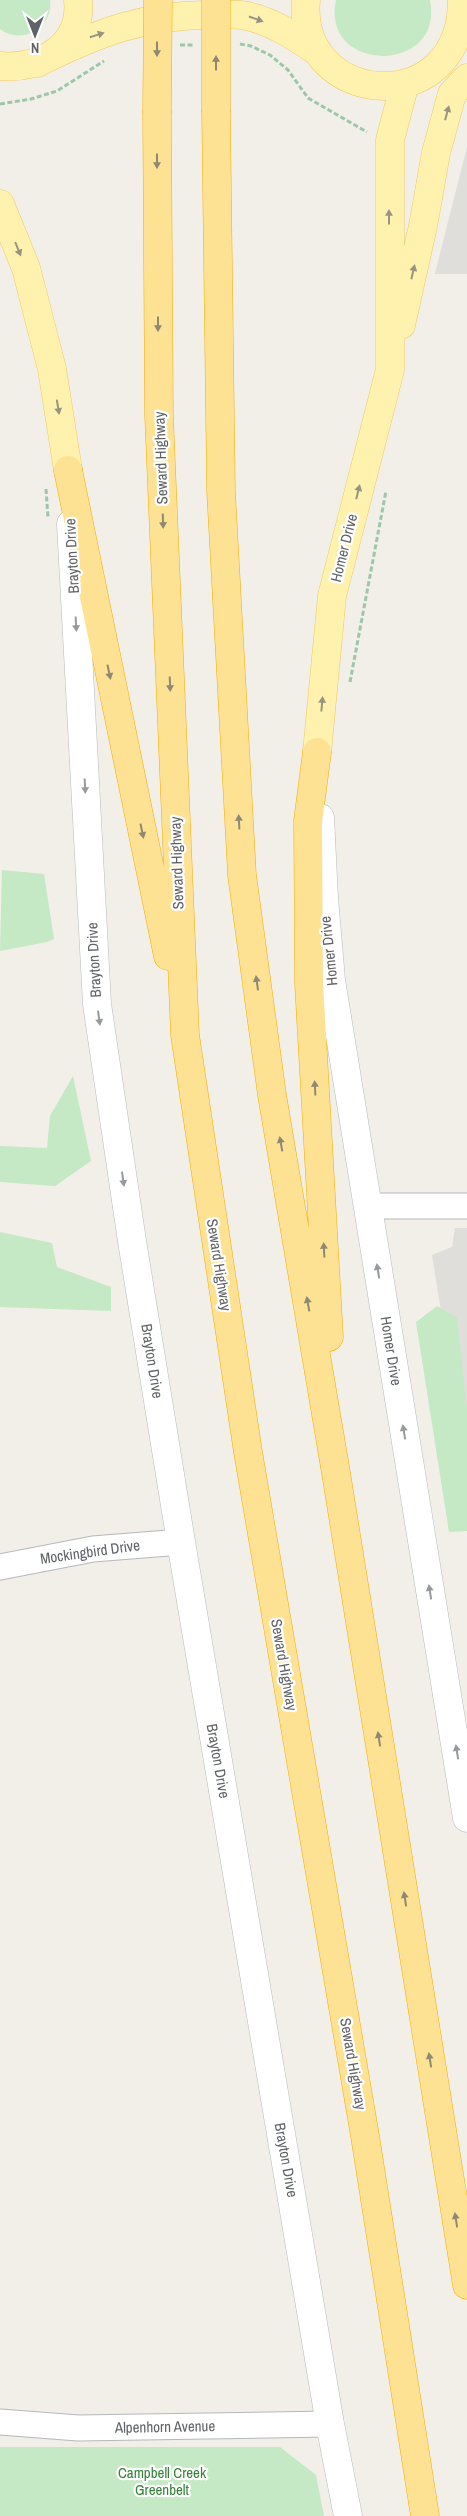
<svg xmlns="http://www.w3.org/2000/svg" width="467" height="2516" viewBox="0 0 467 2516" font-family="'Archivo Narrow',sans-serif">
<rect width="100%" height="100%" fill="#f1efe8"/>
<path fill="#e0deda" d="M467,147V274H435V273Z
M455,1228H467V1474L432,1255L452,1247Z"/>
<path fill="#c5e8c5" d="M0,0H50C54,27 21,46 0,29Z
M336,0H430C445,75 320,74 336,0Z
M2,870L44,874L54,939L47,942L0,951Z
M73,1076L91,1161L55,1186L0,1182V1146L47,1148L50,1116Z
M0,1232L52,1243L57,1267L111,1287V1311L0,1307Z
M437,1306L457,1318L467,1408V1531L449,1532L416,1322Z
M0,2447H280L316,2475L324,2516H0Z"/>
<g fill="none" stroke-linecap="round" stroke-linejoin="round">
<g stroke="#b5b8bc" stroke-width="27">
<path id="street" d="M367,1206H467
M0,1567L93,1549L181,1542
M0,2422L78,2428L330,2424"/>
</g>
<g stroke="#b6babf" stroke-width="29">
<path id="secondary" d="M71,524L97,1004L132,1241L181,1542L330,2424L348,2516
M320,818L324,898L331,980L467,1818"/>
</g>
<g stroke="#f2c960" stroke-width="29">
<path id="primary" d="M306,0C296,107 462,122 462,0
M37,63C97,33 145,14 213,15C223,15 237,13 247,16C274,22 296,37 318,52
M0,66C40,70 83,46 78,0
M0,204L26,268L52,369L68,470
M401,325L423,226L436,153L452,94L467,78
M317,752L332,596L390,370V140L405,83"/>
</g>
<g stroke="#f9ab00" stroke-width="29">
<path id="highway" d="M216,112L221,491L242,875L272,1095L336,1473L467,2285
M157,113L159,416L185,1035L248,1452L365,2136L425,2516
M68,470L168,956
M317,752L308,821L309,984L329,1337"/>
</g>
<path stroke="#9cc7a9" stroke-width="3" stroke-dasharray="5 2.5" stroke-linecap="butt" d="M240,44L251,46L270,55L288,70L308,98L367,132
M180,45H194
M0,104L31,99L57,91L104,61
M46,489L48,518
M350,682L386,491"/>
<use href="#street" stroke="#fff" stroke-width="25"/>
<use href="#secondary" stroke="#fff" stroke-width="28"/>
<use href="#primary" stroke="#fff2af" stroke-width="28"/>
<use href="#highway" stroke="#fde293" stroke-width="28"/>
<g stroke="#f9ab00" stroke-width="29" stroke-linecap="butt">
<path id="highway-bridge" d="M216,112V0
M157,113L158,0"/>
</g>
<use href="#highway-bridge" stroke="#fde293" stroke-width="28"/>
</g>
<defs><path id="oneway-solid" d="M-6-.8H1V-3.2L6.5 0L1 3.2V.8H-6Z" transform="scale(1.25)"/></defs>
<g fill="#979581">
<use href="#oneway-solid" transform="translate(256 19) rotate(19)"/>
<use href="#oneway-solid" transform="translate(97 35) rotate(-18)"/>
<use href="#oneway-solid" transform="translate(447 113) rotate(-75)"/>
<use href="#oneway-solid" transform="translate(389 217) rotate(-90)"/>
<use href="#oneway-solid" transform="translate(18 249) rotate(68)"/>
<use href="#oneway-solid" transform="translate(413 272) rotate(-77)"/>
<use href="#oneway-solid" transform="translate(58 407) rotate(81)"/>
<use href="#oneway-solid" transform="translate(358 492) rotate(-76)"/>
<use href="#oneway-solid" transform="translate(322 704) rotate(-85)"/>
</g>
<g fill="#8e8975">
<use href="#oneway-solid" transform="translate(157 49) rotate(90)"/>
<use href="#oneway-solid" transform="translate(216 63) rotate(-90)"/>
<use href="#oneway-solid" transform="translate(157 161) rotate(90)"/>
<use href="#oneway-solid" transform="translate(158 324) rotate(90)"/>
<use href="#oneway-solid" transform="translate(163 521) rotate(88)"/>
<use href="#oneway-solid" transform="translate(109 672) rotate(78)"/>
<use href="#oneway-solid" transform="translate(170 684) rotate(88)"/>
<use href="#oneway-solid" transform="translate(239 822) rotate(-93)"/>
<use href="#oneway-solid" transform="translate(142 831) rotate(78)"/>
<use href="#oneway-solid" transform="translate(257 983) rotate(-98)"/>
<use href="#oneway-solid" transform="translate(315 1088) rotate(-93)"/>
<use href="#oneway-solid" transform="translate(281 1144) rotate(-100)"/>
<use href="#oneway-solid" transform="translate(324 1250) rotate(-93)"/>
<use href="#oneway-solid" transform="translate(308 1304) rotate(-100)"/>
<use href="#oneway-solid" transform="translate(379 1739) rotate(-99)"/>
<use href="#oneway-solid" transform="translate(405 1899) rotate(-99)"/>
<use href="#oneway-solid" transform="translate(430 2060) rotate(-99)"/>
<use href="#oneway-solid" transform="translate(456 2220) rotate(-99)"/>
</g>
<g fill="#979a9d">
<use href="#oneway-solid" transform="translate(76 624) rotate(87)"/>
<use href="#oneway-solid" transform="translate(85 786) rotate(87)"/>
<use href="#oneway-solid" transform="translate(99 1018) rotate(82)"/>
<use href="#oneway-solid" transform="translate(123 1179) rotate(82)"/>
<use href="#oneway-solid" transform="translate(378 1271) rotate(-99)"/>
<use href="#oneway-solid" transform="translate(404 1432) rotate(-99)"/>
<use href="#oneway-solid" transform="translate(430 1592) rotate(-99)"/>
<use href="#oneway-solid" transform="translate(457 1752) rotate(-99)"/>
</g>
<g text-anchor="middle" stroke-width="4.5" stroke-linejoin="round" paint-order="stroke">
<g font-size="15" fill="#5f6368" stroke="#fff">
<text transform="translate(161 458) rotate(-92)" y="5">Seward Highway</text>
<text transform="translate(344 548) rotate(-76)" y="5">Homer Drive</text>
<text transform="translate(72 556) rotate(-93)" y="5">Brayton Drive</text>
<text transform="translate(177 863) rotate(-92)" y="5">Seward Highway</text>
<text transform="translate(329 951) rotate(-96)" y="5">Homer Drive</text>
<text transform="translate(94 960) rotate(-93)" y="5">Brayton Drive</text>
<text transform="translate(219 1265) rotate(81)" y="5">Seward Highway</text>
<text transform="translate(391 1351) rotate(81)" y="5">Homer Drive</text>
<text transform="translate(152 1361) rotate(81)" y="5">Brayton Drive</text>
<text transform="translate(90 1552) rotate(-8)" y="5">Mockingbird Drive</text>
<text transform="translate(284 1665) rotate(80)" y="5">Seward Highway</text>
<text transform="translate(218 1761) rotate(80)" y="5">Brayton Drive</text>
<text transform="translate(353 2064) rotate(80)" y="5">Seward Highway</text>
<text transform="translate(286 2160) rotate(80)" y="5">Brayton Drive</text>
<text transform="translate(165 2427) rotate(-1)" y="5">Alpenhorn Avenue</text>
</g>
<g font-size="15" fill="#348238" stroke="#fff">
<text x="162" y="2478">Campbell Creek<tspan x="162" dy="17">Greenbelt</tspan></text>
</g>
</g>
<g transform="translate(35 35) rotate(180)" stroke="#ffffff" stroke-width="4" paint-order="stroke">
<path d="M0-4L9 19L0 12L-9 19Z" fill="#5f6368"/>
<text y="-8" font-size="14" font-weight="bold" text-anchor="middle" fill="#5f6368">N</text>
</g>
</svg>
